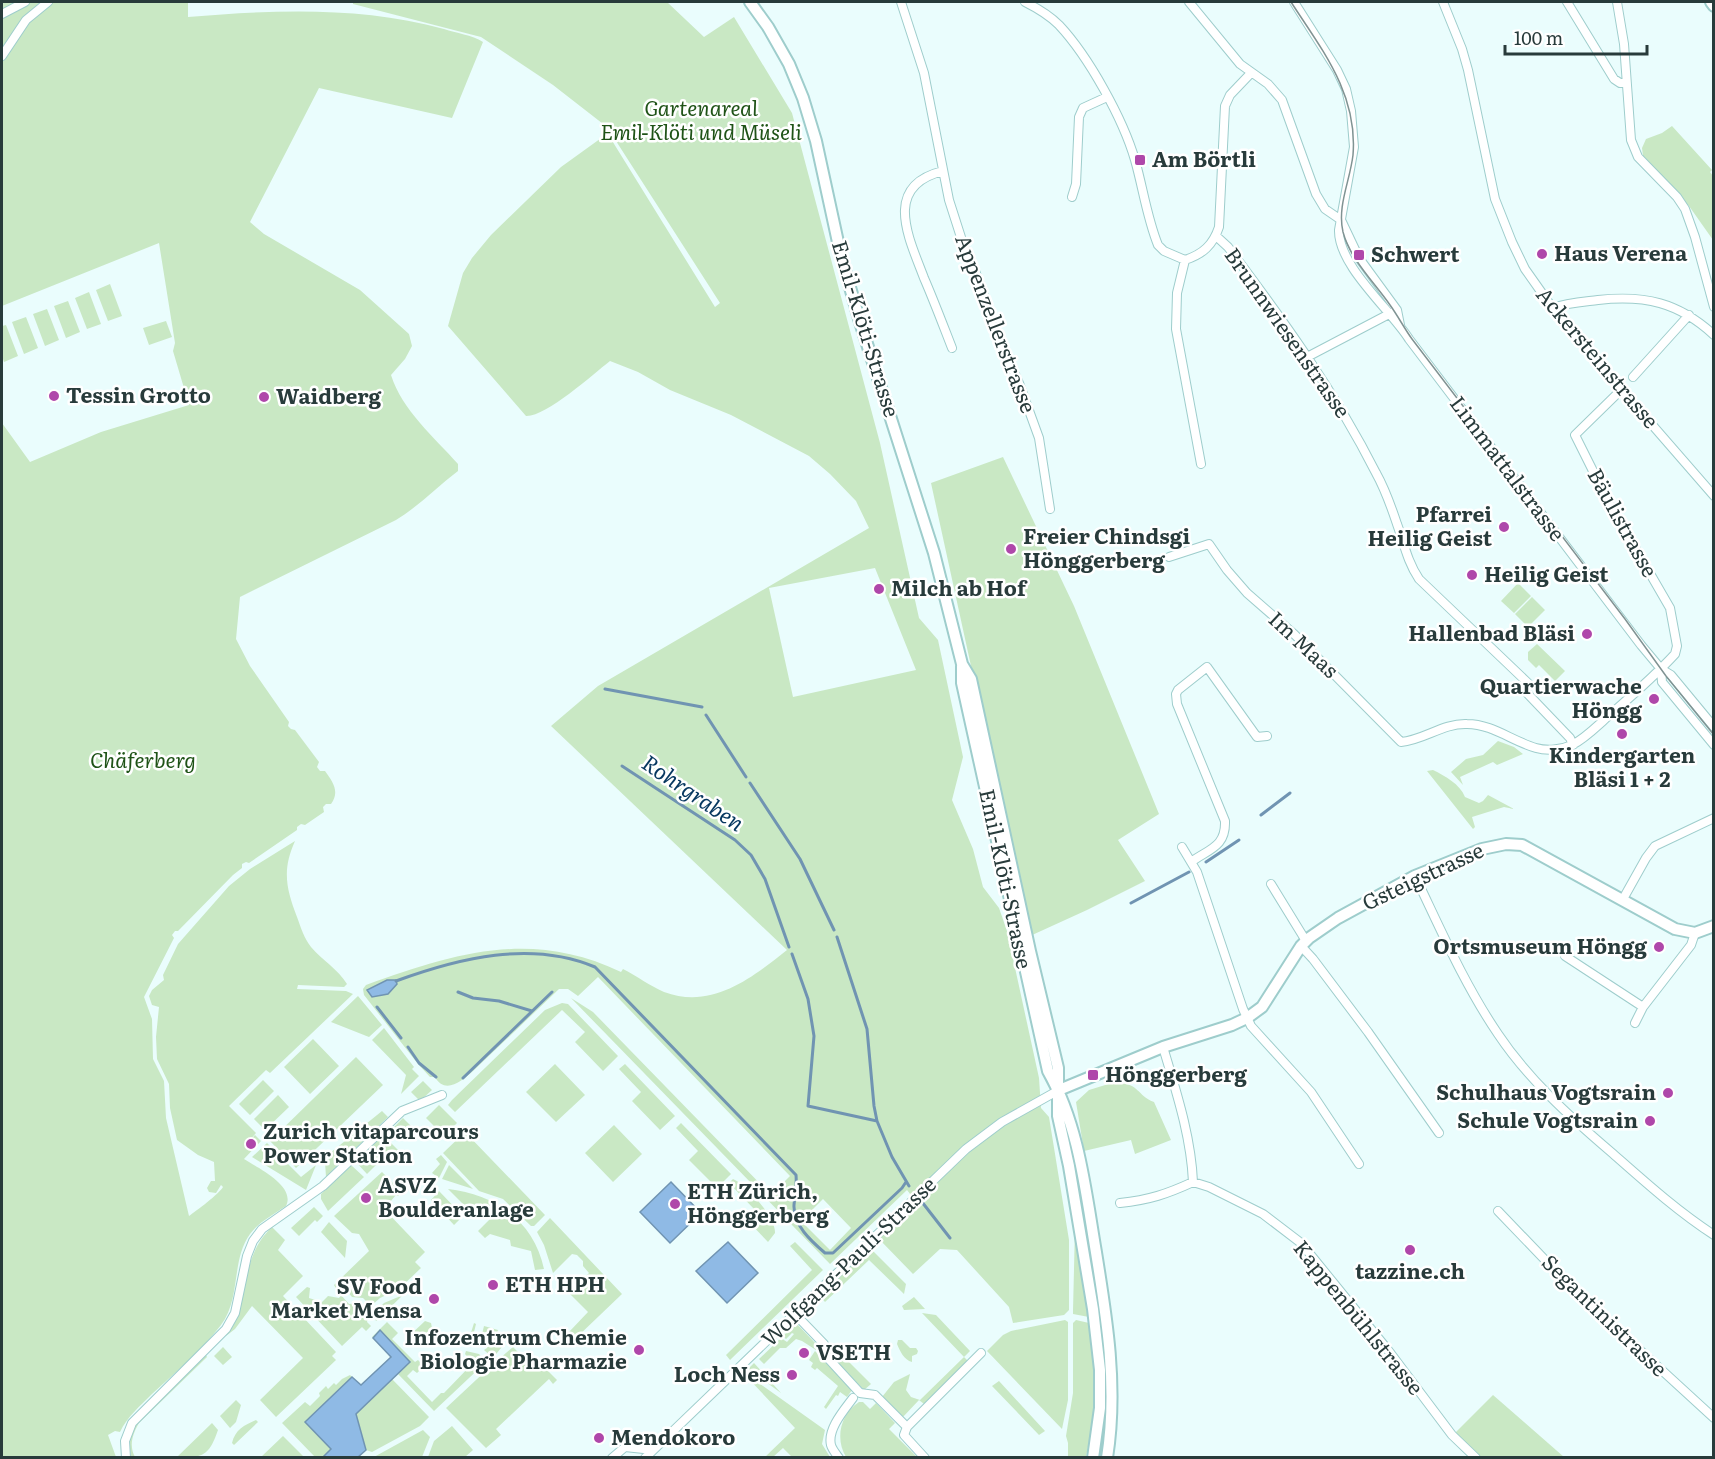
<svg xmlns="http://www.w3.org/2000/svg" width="1715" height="1459" viewBox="0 0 1715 1459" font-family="Literata,serif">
<rect width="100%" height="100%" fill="#eafdfd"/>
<path fill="#c9e8c4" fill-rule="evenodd" d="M2,2H188V17C274,10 360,6 444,29C456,33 472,35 483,42L452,118L319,88L250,222L264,234L360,290L409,334L412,346L405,359L391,375C402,410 434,437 458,464V471C437,487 419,506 396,520L240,597L236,639L250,666L289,722L288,726L291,729L295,730L319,762L317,767L320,771H325C333,782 340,792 331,804H326L323,807L324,812L305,825L301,824L297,827V830L249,863L246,862L242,864V868L233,875L178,931H175L172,935L174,938L144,997L152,1019L153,1059L164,1081L166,1118L189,1216C196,1211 219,1194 223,1187L221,1185L216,1193L209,1192L207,1188L211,1181H215L214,1162L198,1155L177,1140L170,1108L169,1084L157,1059L156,1037L159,1007L152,1005L149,996L152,990L164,980L163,975L178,944L229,886L250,869L295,841C282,870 286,888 297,917C301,928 304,938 311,947C322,960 338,969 347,984L344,987L298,985L297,989L346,991L353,994L270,1073L266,1070L229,1106L256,1133L249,1141L255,1135L261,1141L244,1159C258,1168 296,1186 286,1206C273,1215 260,1221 250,1234C231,1260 241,1299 221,1325C201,1351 176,1372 152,1394C140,1406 127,1417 120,1432L115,1431L108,1435L116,1457H2V423L30,462L101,432L189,405L173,351L175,343L159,243L2,306Z
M353,2H667L704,37L734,17L792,113L880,443L919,618L938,640L963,757L952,800L973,849L983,887L999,908L1007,931L1039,1078L1041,1108L1049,1117L1069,1240V1310L1064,1315L1013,1323L1009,1307L957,1250L940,1249L913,1274L879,1239L917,1203L907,1190L830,1264L571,998L593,1012L771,1195L790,1176L598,977L578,996L568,989H559L473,1071C462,1081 445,1095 435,1077H430L418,1064L364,995L363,989L366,985C455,953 531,929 621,972L623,969C637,976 650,986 664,992C712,1010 752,978 787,950L551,726L598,686L869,528L856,501L830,474L809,456L731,415L670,390L638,372L610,361C592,375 546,417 526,416L448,326L463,273L472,258L491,235L561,167L604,136L611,139L715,307L720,303L607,127L553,85L481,37L353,4ZM875,568L916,670L793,697L769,588ZM823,1199L851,1228L830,1250L801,1221Z
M1672,126L1712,170L1710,172L1713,176V240L1689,206L1643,156L1642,148L1646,139L1662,133Z
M110,284L122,316L108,321L96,290Z
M89,292L101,324L87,329L75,298Z
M68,301L80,332L66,338L54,306Z
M47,309L59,340L45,346L33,314Z
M26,317L38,348L24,354L12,322Z
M166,321L172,337L149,345L143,328Z
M6,325L18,356L4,362L2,356V326Z
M1003,457L1074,606L1159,814L1118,840L1145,881L1087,910L1030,936L931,483Z
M1518,583L1531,596L1514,613L1501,601Z
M1532,597L1545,610L1528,627L1515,614Z
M1537,644L1565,671L1555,681L1539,665L1536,668L1528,660V652Z
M1498,741L1514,747L1523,754L1497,765L1493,762L1460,777L1463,785L1451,772L1466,759L1483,755Z
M1433,770C1445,776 1460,784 1465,797L1479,803L1483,801L1488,795L1514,809L1504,807L1472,817L1475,827L1473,829L1427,771Z
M358,996L382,1025L369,1037L331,1022Z
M562,1003L568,1004L618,1056L603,1071L575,1042L585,1032L562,1010L455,1112L448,1105L452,1100L545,1010Z
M384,1028L414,1067L412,1069L419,1076L401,1094L406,1075L372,1040Z
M313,1039L339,1066L310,1094L284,1067Z
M356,1057L383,1085L296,1168L270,1141Z
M555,1064L585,1095L556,1122L526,1092Z
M625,1064L675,1116L660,1130L632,1101L641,1092L619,1069Z
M263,1080L274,1091L250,1115L239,1104Z
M423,1081L432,1090L420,1101L411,1092Z
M1115,1082C1141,1084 1136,1095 1154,1102L1171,1140L1135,1154L1131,1140L1084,1151L1076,1102L1089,1090Z
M278,1095L289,1107L265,1130L254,1119Z
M439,1105L457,1123L444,1136L426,1118Z
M382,1111L388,1117L326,1177L325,1162H319Z
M403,1118L416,1131L406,1141L393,1128Z
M681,1123L731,1174L717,1188L689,1160L698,1151L676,1128Z
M614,1125L642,1154L613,1182L585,1153Z
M465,1132L545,1215L534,1226H531L503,1199L479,1191L443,1153Z
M385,1137L401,1153L396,1159L389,1152L367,1174L355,1161L377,1139L380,1141Z
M267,1143L301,1177L316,1165L306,1190L252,1157Z
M441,1155L447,1162L439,1178L432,1173L440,1164L436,1159Z
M351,1165L364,1177L328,1211L321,1199V1194Z
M449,1165L473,1189L442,1179Z
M382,1172L402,1192L398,1196L396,1195L384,1209L425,1252L415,1262L421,1268L399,1289L380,1298L371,1306L363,1298L352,1297L346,1290H337L334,1285L369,1251L359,1234L352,1233L334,1216Z
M733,1179C747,1185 776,1218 775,1233L768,1242L746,1219L755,1210L729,1183Z
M448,1189C495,1194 534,1221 544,1269L535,1270L531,1251L511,1246L510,1240L490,1234L485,1238L478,1231L490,1219L476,1205L470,1209L467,1208Z
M439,1191L461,1214L460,1219L454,1225L431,1200Z
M314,1207L323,1216L317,1222L315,1220L299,1236L291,1228Z
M550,1218L622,1294L576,1338L569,1332L588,1312L569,1293L589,1273L583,1266V1261L577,1255L572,1254L553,1273L544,1245L537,1232Z
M329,1222L347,1241L345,1258L321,1232Z
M272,1227L285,1240L278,1250L303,1276L283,1296L336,1352L332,1356L336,1360L276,1417L260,1400L303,1358L252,1306L235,1329L226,1336C252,1300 238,1259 272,1227Z
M1075,1227L1089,1317L1073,1314V1311Z
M795,1242L823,1270L730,1360L726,1355L812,1270L790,1246Z
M870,1248L906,1284L904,1294L869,1260L825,1302L820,1296Z
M307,1287L310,1288L309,1298L322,1302L328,1296L339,1298L341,1295L349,1304L360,1303L369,1313L367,1322L371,1326L366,1331L362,1327L342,1346L296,1297Z
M403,1295L376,1321L373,1314L384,1303Z
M914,1297L925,1309L904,1310L902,1306Z
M922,1313L936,1315L970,1351L964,1357L968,1361L924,1404L919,1400L902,1418L882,1397L894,1382L910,1374L906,1390L911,1397L920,1400L964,1357Z
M1065,1320L1068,1322V1400L1062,1429L987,1351L1003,1335L1011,1331Z
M1076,1320L1089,1323C1099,1367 1095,1414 1086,1457H1068V1443L1066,1436L1073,1393V1323Z
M425,1321L431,1323L432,1328L415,1345L408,1337Z
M387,1322L398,1333L392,1339L415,1362L418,1360L424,1366L417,1373L413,1370L407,1376L432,1402L441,1393H444L473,1363L465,1354L466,1351L479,1354L486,1362L434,1411L398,1374L410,1362L380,1331L373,1338L372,1337Z
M474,1323L476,1324L473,1336L481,1338L484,1326L498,1330L495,1339L505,1343L493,1358L484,1350L487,1348L489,1340L482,1338L480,1342L469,1339Z
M796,1323L819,1347L816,1350L802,1341L796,1339L786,1348H780L764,1364L759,1359L781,1338L787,1342L794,1334L792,1333L786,1339L783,1336Z
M898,1340H902L910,1348H916L918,1351L917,1354L912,1356V1362C904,1360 900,1351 897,1344Z
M223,1347L232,1357L223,1365L214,1356Z
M513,1347L524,1358L530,1353L557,1380L553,1384L549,1379L496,1429L501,1435L486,1448L446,1408L491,1366Z
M834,1347L871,1384L864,1390L828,1353Z
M815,1351L852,1390L847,1397L840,1392L838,1396L836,1395L826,1409L824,1407L838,1386L817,1368L815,1370L811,1367L813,1363L809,1360Z
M206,1355L207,1357L139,1423C132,1435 129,1446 135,1457H131L129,1441L135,1426Z
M754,1363L781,1393L748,1369Z
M350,1375L352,1377L305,1422L332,1449L323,1457H315L282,1423L305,1402L310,1406L320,1396L319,1393L326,1386L328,1389L334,1383L336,1385L342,1379Z
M746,1376H749L825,1430L822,1444L830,1457H792L783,1448L773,1457H765L795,1428Z
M392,1379L429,1417L420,1426L372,1452L366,1450L356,1414Z
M999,1381L1045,1431L1039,1435L992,1386Z
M1493,1395L1564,1457H1480L1454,1434Z
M236,1400L241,1405L236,1422L230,1428L220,1416Z
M859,1402H863L870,1409L876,1403L895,1423L889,1429L917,1457H846C835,1439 840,1414 859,1402Z
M256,1420L258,1422L234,1445L232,1443C235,1430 244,1425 256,1420Z
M212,1423L218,1430C209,1456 203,1458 177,1457Z
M452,1426L473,1450L465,1457H428L434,1441Z
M423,1430L430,1437L422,1457H374Z
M283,1436L304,1457H261Z"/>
<path fill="#8fbae5" stroke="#7094b2" stroke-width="1.5" d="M387,980H396L397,984L388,994L372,997L367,990Z
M671,1182L701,1213L670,1243L640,1212Z
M728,1242L758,1273L727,1303L696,1271Z
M380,1330L410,1362L356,1414L366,1450L358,1457H323L331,1449L305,1422L352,1377L361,1385L391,1357L373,1338Z"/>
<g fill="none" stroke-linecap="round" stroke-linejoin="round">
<path stroke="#7094b2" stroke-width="3" d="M605,689L702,707
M706,715L746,777
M622,766L735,840L751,855L765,879L789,947
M750,783L800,859L834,930
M1261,815L1290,793
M1206,862L1239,840
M1131,903L1189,872
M837,937L867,1029L874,1106L877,1121L892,1157L909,1186
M792,954L808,999L814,1036L808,1106L877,1121
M396,981C459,958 531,940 595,967L796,1175C797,1186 795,1194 794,1205C793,1225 811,1241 825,1253H833L902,1188L906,1182
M458,992L473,998L499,1001L532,1011
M377,1007L401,1038
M408,1047L419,1063L436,1077
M463,1078L552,992
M922,1202L950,1238"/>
<g stroke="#9ecdcc" stroke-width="10">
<path id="street" d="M901,2L924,73L949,200L967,256L972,263L986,300L988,316L1019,383L1039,438L1050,509
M1025,2C1037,8 1049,15 1059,25C1089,57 1123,119 1135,160C1143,188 1147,218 1158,245L1164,251L1185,260C1203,254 1213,245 1219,227L1225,106L1230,95L1251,73
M1189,2L1240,64L1268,84L1282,100L1316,194L1325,209L1341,220
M1294,2L1337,70L1346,89L1351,111L1354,147L1339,230C1338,266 1391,310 1409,339L1641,645L1661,669L1671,675L1714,727
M1443,2L1462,49L1468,70L1495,199L1512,242L1525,269L1561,320L1714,496
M1567,2L1614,79L1620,83H1626
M1617,2L1624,44L1631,140L1638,157L1677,197L1685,209L1695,237L1714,307
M2,14L25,2
M2,56L26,20L48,2
M943,171C882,186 909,238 924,278C934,301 943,325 952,348
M1072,197L1076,184L1079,117L1083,108L1107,97
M1341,220L1359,258L1397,310L1400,325
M1216,236L1228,247C1283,320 1335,392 1376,473C1385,489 1391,506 1397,524C1404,543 1407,561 1419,579L1529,684L1523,689L1570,738L1573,745
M1185,260L1177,293L1176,329L1201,464
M1552,308C1567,303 1582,302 1598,300C1645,295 1678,302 1714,335
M1309,356L1391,313
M1633,377L1689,315
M1169,557L1209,544L1227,570L1247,593L1294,634L1401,742C1424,740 1443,723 1467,724C1492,724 1512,741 1536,748C1547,751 1561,750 1572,745C1584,739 1594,729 1604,720C1628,699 1653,678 1675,654L1677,646L1670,608L1608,501L1575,435L1621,390
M1661,669L1662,682L1714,745
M1182,847L1197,872L1243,1009L1251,1026L1311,1092L1359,1164
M1191,862C1209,849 1226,847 1225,821L1177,704L1176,694L1178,690L1207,667L1257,737L1267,736
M1415,876C1441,930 1464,984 1498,1034C1528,1079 1570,1117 1611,1152C1644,1181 1677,1211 1714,1235
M1271,884L1306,941
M1623,899L1646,858L1655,846L1714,818
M1301,946L1313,959L1368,1032L1439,1133
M1565,956L1643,1007
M1635,1023L1643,1007L1691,945L1695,933
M1163,1047C1176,1091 1191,1136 1193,1182
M1193,1182L1209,1187L1263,1214L1301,1243L1388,1350L1452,1435L1476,1458
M1120,1203C1149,1200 1167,1194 1193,1182
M1498,1211L1571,1287L1714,1418
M795,1314L824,1344L826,1356L860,1393L875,1395L907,1427
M907,1427L981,1353
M907,1427L904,1435L925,1458
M126,1458L125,1441L132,1423L226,1329L235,1313L247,1256L253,1241L262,1229L323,1186L402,1111L442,1095
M612,1458L625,1447L653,1450
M645,1458L966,1149L1002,1122L1059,1090
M839,1458C836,1454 832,1449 831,1445C827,1429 845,1409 853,1398"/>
</g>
<g stroke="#9ecdcc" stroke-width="14">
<path id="secondary" d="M750,2L768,27L789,64L803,98L816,141L841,256L860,322L934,553L962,664L971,679L1030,951L1058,1068V1116L1069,1166L1093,1309L1100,1370V1408L1093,1458
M1711,2L1714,6
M962,666V683L1048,1071C1076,1120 1084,1178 1093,1234C1105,1308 1119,1382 1107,1458
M1059,1090L1163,1047L1232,1025L1247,1018L1262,1007L1301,946L1309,938L1338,918L1415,876L1482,849L1506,844L1522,845L1675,929L1695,933L1714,926"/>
</g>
<use href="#street" stroke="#fff" stroke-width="8"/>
<use href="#secondary" stroke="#fff" stroke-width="10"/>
<path stroke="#809393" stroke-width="1.5" d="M1291,2C1322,50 1358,94 1353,155C1350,181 1337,206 1343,232C1350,259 1374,282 1390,305C1398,316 1404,328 1412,339L1625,619L1666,676L1714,735"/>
</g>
<g fill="#af47aa" stroke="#fff" stroke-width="2">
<rect x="1134" y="154" width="12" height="12" rx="3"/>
<circle cx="1542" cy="254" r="6"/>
<rect x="1353" y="249" width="12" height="12" rx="3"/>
<circle cx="54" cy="396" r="6"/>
<circle cx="264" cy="397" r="6"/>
<circle cx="1504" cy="527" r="6"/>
<circle cx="1011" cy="549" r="6"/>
<circle cx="1472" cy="575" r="6"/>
<circle cx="879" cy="589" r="6"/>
<circle cx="1587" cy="634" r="6"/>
<circle cx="1654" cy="699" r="6"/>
<circle cx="1622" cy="734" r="6"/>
<circle cx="1659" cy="947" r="6"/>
<rect x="1087" y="1069" width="12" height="12" rx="3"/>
<circle cx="1668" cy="1093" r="6"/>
<circle cx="1650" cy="1121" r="6"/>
<circle cx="251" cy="1144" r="6"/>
<circle cx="366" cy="1198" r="6"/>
<circle cx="675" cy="1204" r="6"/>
<circle cx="1410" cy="1250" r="6"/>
<circle cx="493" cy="1285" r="6"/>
<circle cx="434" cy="1299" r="6"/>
<circle cx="639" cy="1350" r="6"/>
<circle cx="804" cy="1353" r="6"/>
<circle cx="792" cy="1375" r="6"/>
<circle cx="599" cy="1438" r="6"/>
</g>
<g text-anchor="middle" stroke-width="5" stroke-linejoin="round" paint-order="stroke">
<g font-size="21" font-style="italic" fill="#1f5317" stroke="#fff">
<text x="701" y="116">Gartenareal<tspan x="701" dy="24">Emil-Klöti und Müseli</tspan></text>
<text x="143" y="768">Chäferberg</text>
</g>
<g font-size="21" font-weight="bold" fill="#283b3b" stroke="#fff" text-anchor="start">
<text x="1152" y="167">Am Börtli</text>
<text x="1554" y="261">Haus Verena</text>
<text x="1371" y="262">Schwert</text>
<text x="66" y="403">Tessin Grotto</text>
<text x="276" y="404">Waidberg</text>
<text x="1492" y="522" text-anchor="end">Pfarrei<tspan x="1492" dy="24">Heilig Geist</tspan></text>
<text x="1023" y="544">Freier Chindsgi<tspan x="1023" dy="24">Hönggerberg</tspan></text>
<text x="1484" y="582">Heilig Geist</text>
<text x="891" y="596">Milch ab Hof</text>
<text x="1575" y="641" text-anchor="end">Hallenbad Bläsi</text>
<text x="1642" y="694" text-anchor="end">Quartierwache<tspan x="1642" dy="24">Höngg</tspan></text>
<text x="1622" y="763" text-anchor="middle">Kindergarten<tspan x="1622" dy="24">Bläsi 1 + 2</tspan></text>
<text x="1647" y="954" text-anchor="end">Ortsmuseum Höngg</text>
<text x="1105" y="1082">Hönggerberg</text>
<text x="1656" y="1100" text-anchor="end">Schulhaus Vogtsrain</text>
<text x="1638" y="1128" text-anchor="end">Schule Vogtsrain</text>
<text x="263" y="1139">Zurich vitaparcours<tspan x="263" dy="24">Power Station</tspan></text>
<text x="378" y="1193">ASVZ<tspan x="378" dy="24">Boulderanlage</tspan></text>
<text x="687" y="1199">ETH Zürich,<tspan x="687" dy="24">Hönggerberg</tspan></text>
<text x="1410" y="1279" text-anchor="middle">tazzine.ch</text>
<text x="505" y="1292">ETH HPH</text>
<text x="422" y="1294" text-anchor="end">SV Food<tspan x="422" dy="24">Market Mensa</tspan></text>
<text x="627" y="1345" text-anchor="end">Infozentrum Chemie<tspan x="627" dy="24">Biologie Pharmazie</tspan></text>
<text x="816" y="1360">VSETH</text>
<text x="780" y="1382" text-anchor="end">Loch Ness</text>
<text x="611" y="1445">Mendokoro</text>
</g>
<g font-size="21" fill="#283b3b" stroke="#fff">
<text transform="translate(995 324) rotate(69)" y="7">Appenzellerstrasse</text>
<text transform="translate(865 329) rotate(73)" y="7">Emil-Klöti-Strasse</text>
<text transform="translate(1287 333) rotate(55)" y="7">Brunnwiesenstrasse</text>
<text transform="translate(1597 358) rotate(50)" y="7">Ackersteinstrasse</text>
<text transform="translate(1507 469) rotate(53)" y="7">Limmattalstrasse</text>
<text transform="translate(1622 523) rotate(61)" y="7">Bäulistrasse</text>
<text transform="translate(1303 645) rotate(43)" y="7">Im Maas</text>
<text transform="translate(1423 877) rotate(-25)" y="7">Gsteigstrasse</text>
<text transform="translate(1005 879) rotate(78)" y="7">Emil-Klöti-Strasse</text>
<text transform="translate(849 1262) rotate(-44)" y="7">Wolfgang-Pauli-Strasse</text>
<text transform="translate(1604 1316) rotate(44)" y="7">Segantinistrasse</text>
<text transform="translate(1358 1318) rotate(51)" y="7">Kappenbühlstrasse</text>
</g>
<g font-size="22" font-style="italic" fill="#06375f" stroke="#fff">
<text transform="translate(693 793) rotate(34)" y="8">Rohrgraben</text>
</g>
</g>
<rect width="1715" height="1459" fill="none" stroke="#283b3b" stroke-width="6"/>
<path d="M1505 45v9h142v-9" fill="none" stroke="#283b3b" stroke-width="3"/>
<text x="1514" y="45" font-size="18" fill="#283b3b" stroke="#ffffff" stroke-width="4.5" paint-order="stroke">100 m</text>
</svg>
